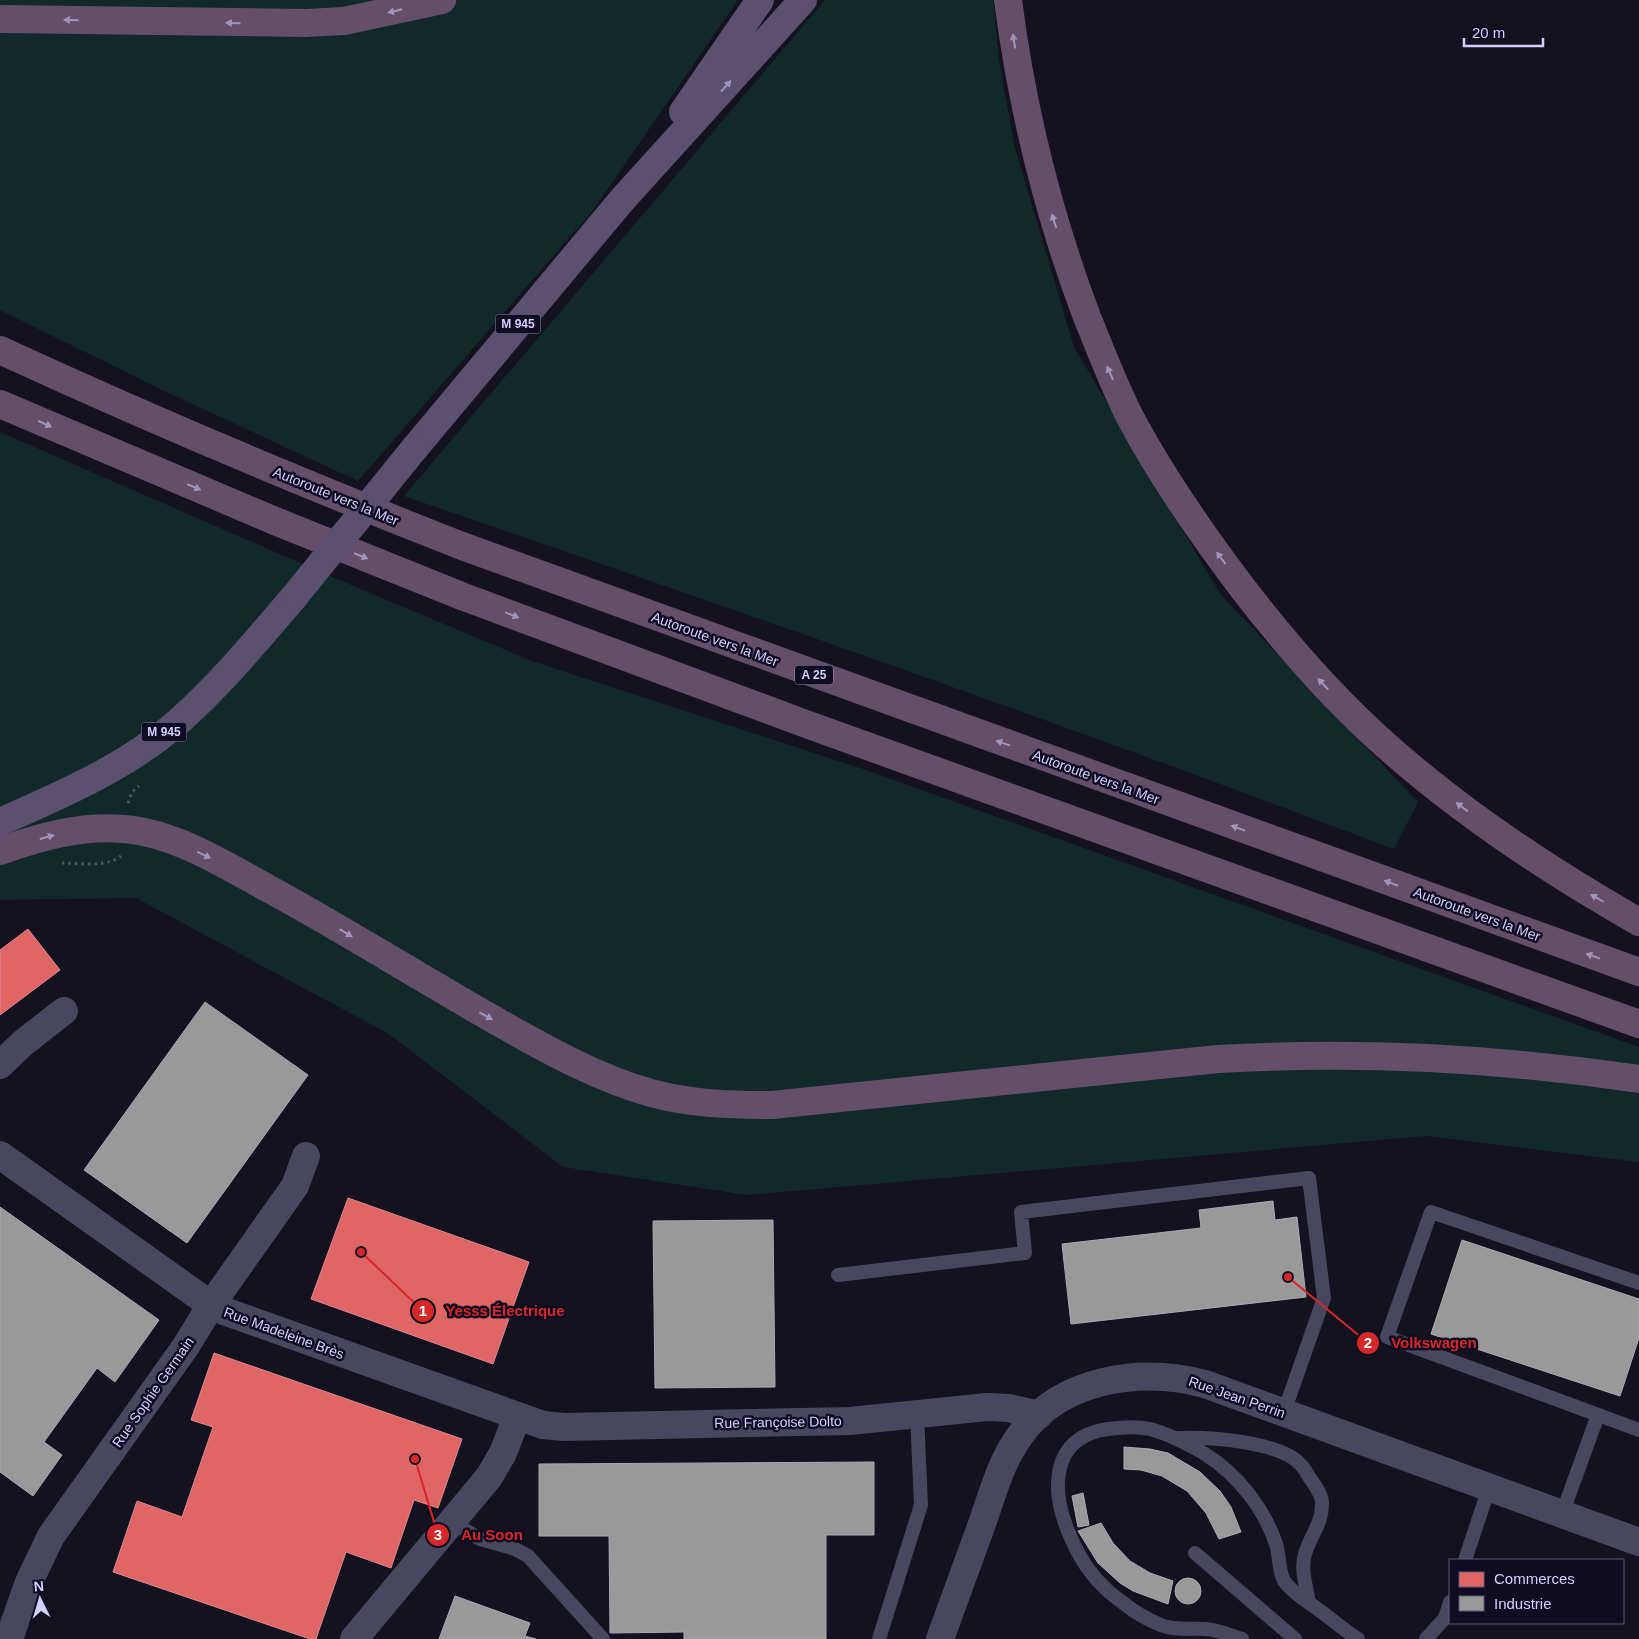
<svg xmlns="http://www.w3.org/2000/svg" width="1639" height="1639" viewBox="0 0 1639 1639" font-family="Helvetica,sans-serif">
<rect width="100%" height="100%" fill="#14121e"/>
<path fill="#112929" d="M0,0H738L594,209L358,481L160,389L0,310Z
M825,0H993L999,59L1014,144L1074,347L1221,595L1418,802L1394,849C1067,725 736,610 404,496Z
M0,432L337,579L532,661L863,769L1639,1047V1162L1426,1136L747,1195L563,1167L389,1034L136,898L0,900Z"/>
<path fill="#e06666" stroke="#dc8694" d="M28,929L60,970L0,1015V950Z
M348,1198L529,1262L493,1364L311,1299Z
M214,1353L462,1439L438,1508L414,1500L391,1568L346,1552L316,1639H310L113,1572L137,1501L182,1517L213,1427L191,1420Z"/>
<path fill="#999" stroke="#aaa9b8" d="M205,1002L308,1075L187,1243L84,1170Z
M1273,1201L1275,1220L1297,1217L1306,1297L1071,1324L1062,1244L1201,1228L1199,1210Z
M0,1207L159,1320L115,1382L97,1368L44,1442L62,1455L33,1496L0,1472Z
M773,1220L775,1387L655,1388L653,1221Z
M1462,1240L1639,1299V1338L1620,1396L1431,1334Z
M1124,1447L1150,1449L1168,1453L1200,1472L1220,1491L1231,1507L1241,1532L1219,1539L1206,1513L1187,1491L1162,1476L1141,1470L1124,1469Z
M874,1462V1535H826V1639H684V1632L610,1633L609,1536H539V1464Z
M1083,1493L1089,1525L1078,1527L1072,1496Z
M1101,1523L1113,1543L1130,1561L1150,1573L1173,1581L1168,1604L1133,1591L1120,1583L1098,1563L1078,1531Z
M1175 1591a13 13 0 1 1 26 0a13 13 0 1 1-26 0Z
M455,1596L530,1623L525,1636L536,1639H439Z"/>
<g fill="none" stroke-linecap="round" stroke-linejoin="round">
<path stroke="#4a5966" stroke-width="3" stroke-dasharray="2.5 4" stroke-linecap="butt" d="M128,803L132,792L139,786
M62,863C80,863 106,868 121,856"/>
<path stroke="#47475f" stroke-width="14" d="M838,1275L1025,1253L1021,1212L1309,1178L1324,1298L1284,1412
M1639,1283L1431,1212L1387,1337L1639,1430
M1178,1438C1208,1437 1280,1441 1301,1465C1305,1469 1308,1476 1312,1481C1316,1487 1323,1496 1322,1505C1322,1524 1310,1536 1305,1554C1300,1570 1307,1588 1309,1603
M1562,1514L1598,1415
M452,1522L480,1539L515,1549L528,1556L603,1639
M1195,1553L1295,1639
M1465,1560L1489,1488
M879,1639L921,1505L917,1415
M1242,1639C1230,1635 1218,1630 1206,1629C1191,1628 1175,1631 1161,1625C1148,1620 1133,1611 1122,1602C1099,1586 1082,1564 1071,1538C1051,1494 1048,1437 1108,1429C1122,1427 1136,1426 1150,1429C1169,1434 1188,1444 1205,1454C1237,1474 1264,1508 1276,1544C1280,1556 1278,1570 1284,1581C1291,1591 1300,1596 1309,1603C1326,1614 1341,1628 1358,1639
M1426,1639L1445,1618L1450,1602"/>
<path stroke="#47475f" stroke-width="28" d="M0,1065L23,1043L64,1011
M0,1155L211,1305L224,1311L543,1425L564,1427L850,1421L987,1407L1009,1408L1039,1415
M11,1633L29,1582L51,1536L186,1346L211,1305L295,1186L306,1156
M354,1639L489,1477L503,1453L517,1417
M940,1639C954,1600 969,1560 983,1521C993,1492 1001,1462 1019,1437C1059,1378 1141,1367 1205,1384L1639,1542"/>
<path stroke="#5b5070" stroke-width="28" d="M683,112L760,0
M414,449L622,200L803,0
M0,822C61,795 127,767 178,722C221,684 257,640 294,597"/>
<path stroke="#654e69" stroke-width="28" d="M1008,0C1022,109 1048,214 1087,317C1101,351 1114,386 1131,419C1163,479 1203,536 1244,590C1288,647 1335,701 1390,749C1466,816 1551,872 1639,922
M0,19L306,23L344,21L442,0
M0,350C152,420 306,485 462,546L1639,972
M0,404L275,521L464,597L806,724L1639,1024
M0,851C40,837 81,825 124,829C176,833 226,866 271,890C348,932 422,979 498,1022C546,1049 597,1078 651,1093C691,1104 731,1105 772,1105L1218,1059C1361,1051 1498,1058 1639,1079"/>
<path stroke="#5b5070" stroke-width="28" d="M294,597L414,449"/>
</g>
<defs><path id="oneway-solid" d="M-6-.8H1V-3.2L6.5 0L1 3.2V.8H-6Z" transform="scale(1.25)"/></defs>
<g fill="#a295bc">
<use href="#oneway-solid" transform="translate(395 11) rotate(167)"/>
<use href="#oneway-solid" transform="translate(71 20) rotate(-179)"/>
<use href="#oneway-solid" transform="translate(233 23) rotate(-179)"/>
<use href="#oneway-solid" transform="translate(1014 41) rotate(-99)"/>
<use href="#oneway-solid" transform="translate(1054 221) rotate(-108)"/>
<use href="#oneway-solid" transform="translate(1110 373) rotate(-114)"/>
<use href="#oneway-solid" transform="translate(45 424) rotate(24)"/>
<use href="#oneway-solid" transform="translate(194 487) rotate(23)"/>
<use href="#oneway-solid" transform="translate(361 556) rotate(22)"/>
<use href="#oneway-solid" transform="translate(1221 558) rotate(-127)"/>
<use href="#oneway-solid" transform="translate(512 615) rotate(21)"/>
<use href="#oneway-solid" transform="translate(1323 684) rotate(-133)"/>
<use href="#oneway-solid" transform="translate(1003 743) rotate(-160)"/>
<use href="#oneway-solid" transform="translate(1462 807) rotate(-143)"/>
<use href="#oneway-solid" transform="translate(1238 828) rotate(-160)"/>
<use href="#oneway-solid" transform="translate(47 837) rotate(-15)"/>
<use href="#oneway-solid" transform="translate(204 855) rotate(26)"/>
<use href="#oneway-solid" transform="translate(1391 883) rotate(-160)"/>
<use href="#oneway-solid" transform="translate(1597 898) rotate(-150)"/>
<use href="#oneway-solid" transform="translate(346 933) rotate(31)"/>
<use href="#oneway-solid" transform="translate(1593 956) rotate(-160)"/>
<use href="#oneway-solid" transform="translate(486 1016) rotate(29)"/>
</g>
<use fill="#9d96bf" href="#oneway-solid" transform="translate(726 86) rotate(-48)"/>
<g text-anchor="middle" stroke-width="5" stroke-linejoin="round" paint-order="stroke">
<g fill="#100d23" stroke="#9895bd" stroke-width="1">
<rect x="495.5" y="314.5" width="45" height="19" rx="4"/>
<rect x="795" y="665.5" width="38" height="19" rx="4"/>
<rect x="141.5" y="722.5" width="45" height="19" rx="4"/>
</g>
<g font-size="12" font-weight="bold" fill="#d3cfff">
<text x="518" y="328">M 945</text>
<text x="814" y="679">A 25</text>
<text x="164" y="736">M 945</text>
</g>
<g font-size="14" fill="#d3cfff" stroke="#100d23">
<text transform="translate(336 496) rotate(22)" y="5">Autoroute vers la Mer</text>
<text transform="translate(715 639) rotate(20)" y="5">Autoroute vers la Mer</text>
<text transform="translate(1096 777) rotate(20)" y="5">Autoroute vers la Mer</text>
<text transform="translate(1477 914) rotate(20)" y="5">Autoroute vers la Mer</text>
<text transform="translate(284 1333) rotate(20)" y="5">Rue Madeleine Brès</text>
<text transform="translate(153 1392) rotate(-55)" y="5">Rue Sophie Germain</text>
<text transform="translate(1237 1397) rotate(19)" y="5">Rue Jean Perrin</text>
<text transform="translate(778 1422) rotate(-1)" y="5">Rue Françoise Dolto</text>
</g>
</g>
<path fill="none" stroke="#d62828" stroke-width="2" d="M361 1252L423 1311M1288 1277L1368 1343M415 1459L438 1535"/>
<g fill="#d62828" stroke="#100d23" stroke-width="2">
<circle cx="361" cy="1252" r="5"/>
<circle cx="1288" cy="1277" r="5"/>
<circle cx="415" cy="1459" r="5"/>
<circle cx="423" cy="1311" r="12"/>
<circle cx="1368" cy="1343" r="12"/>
<circle cx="438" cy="1535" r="12"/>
</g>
<g font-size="15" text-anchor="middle" font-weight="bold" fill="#fff">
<text x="423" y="1316">1</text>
<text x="1368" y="1348">2</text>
<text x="438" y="1540">3</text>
</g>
<g font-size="15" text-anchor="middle" font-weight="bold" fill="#d62828" stroke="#100d23" stroke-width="5" stroke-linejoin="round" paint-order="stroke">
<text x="505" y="1316">Yesss Électrique</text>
<text x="1434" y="1348">Volkswagen</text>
<text x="492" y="1540">Au Soon</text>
</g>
<rect x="1449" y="1559" width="175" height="65" fill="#100d23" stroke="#5e5b7b"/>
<rect x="1459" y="1572" width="25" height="15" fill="#e06666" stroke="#5e5b7b"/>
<text x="1494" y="1584" font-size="15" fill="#d3cfff">Commerces</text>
<rect x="1459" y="1596" width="25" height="15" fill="#999999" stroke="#5e5b7b"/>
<text x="1494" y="1609" font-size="15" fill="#d3cfff">Industrie</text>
<g transform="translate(40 1599) rotate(355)" stroke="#100d23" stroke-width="4" paint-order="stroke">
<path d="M0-4L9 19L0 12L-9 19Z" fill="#d3cfff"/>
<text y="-8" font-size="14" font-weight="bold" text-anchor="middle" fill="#d3cfff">N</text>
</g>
<path d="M1464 38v8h79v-8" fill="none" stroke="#d3cfff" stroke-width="2.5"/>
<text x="1472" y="38" font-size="15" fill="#d3cfff" stroke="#100d23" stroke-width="4" paint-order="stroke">20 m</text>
</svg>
